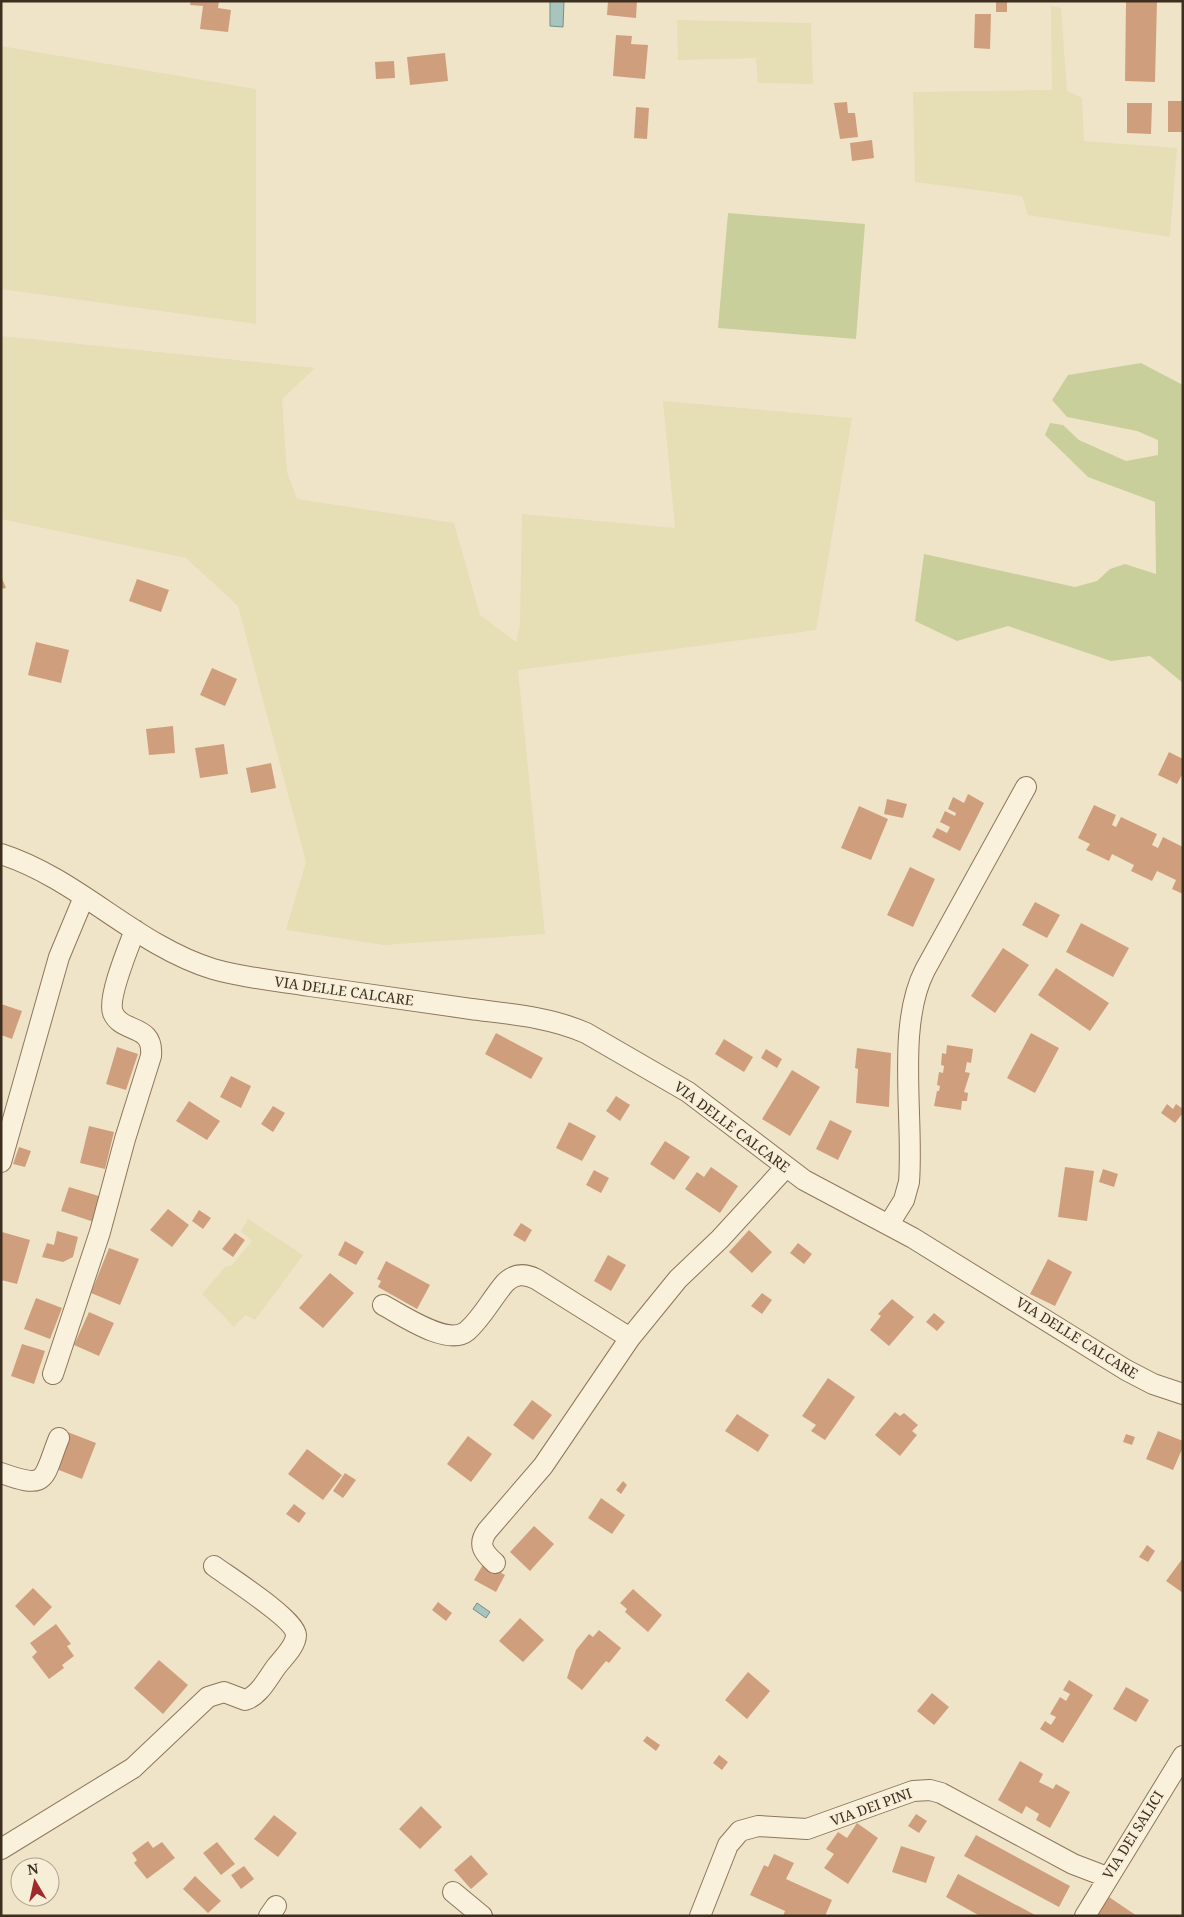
<svg xmlns="http://www.w3.org/2000/svg" width="1184" height="1917" viewBox="0 0 1184 1917" font-family="'Noto Serif',serif">
<rect width="100%" height="100%" fill="#f0e4c8"/>
<path fill="#e6deb5" d="M1051,6L1061,8L1067,91L1082,98L1084,141L1177,148L1170,237L1028,215L1022,196L915,182L913,92L1052,90Z
M677,20L811,23L813,84L758,83L756,58L678,60Z
M1,46L256,89V324L1,289Z
M1,336L315,368L282,399L287,472L297,499L454,523L480,615L516,642L520,624L522,514L675,528L663,401L852,418L816,630L518,670L545,934L384,945L286,930L306,862L238,606L186,558L1,519Z
M248,1219L303,1255L255,1320L245,1315L234,1327L202,1294L226,1266H231L252,1241L241,1231Z"/>
<path fill="#c9cf9b" d="M728,213L865,224L856,339L718,328Z
M1141,363L1183,385V683L1150,656L1111,661L1008,626L957,641L915,621L924,554L1075,587L1097,581L1110,569L1125,564L1156,574L1155,502L1088,477L1045,435L1050,423L1063,425L1079,440L1126,461L1158,455V440L1137,431L1067,417L1052,400L1068,375Z"/>
<path fill="#a9c4bc" stroke="#6f938a" d="M550,1H564L563,27L550,26Z
M477,1603L490,1612L486,1618L473,1609Z"/>
<path fill="#cf9f7d" d="M191,1H219L218,8L231,10L228,32L200,29L203,6L190,5Z
M608,1H637L636,18L607,15Z
M996,1H1007V12H996Z
M1126,1H1157L1155,82L1125,81Z
M975,14H991L990,49L974,48Z
M616,35L632,36L631,44L648,45L645,79L613,76Z
M445,53L448,81L410,85L407,57Z
M394,61L395,78L376,79L375,62Z
M1168,101H1183V132H1168Z
M847,102L848,113H855L858,137L840,139L834,103Z
M1127,103H1152L1151,134L1127,133Z
M636,107L649,108L647,139L634,138Z
M872,140L874,158L852,161L850,143Z
M1,576L6,588L1,589Z
M137,579L169,590L161,612L129,601Z
M36,642L69,650L61,683L28,675Z
M212,668L237,679L225,706L200,695Z
M173,726L175,753L149,755L146,729Z
M224,744L228,774L200,778L195,748Z
M1169,752L1183,759V773L1177,784L1158,775Z
M271,763L276,788L251,793L246,768Z
M968,794L984,803L960,851L932,837L937,828L947,833L950,827L940,822L945,811L955,816L956,813L948,809L953,797L964,803Z
M887,799L907,804L903,818L884,814Z
M1094,805L1116,815L1112,825L1116,827L1121,817L1157,834L1152,845L1158,848L1163,837L1183,847V894L1172,889L1176,880L1157,871L1152,881L1131,871L1134,865L1112,854L1109,861L1086,850L1090,844L1078,838Z
M859,806L888,819L871,860L841,848Z
M910,867L935,879L913,927L887,915Z
M1035,902L1060,915L1047,938L1022,925Z
M1081,923L1129,948L1113,977L1066,952Z
M1003,948L1029,965L995,1013L971,996Z
M1056,968L1109,1003L1090,1031L1038,995Z
M1,1004L22,1011L12,1039L1,1035Z
M496,1033L543,1058L531,1079L485,1054Z
M1031,1033L1059,1048L1035,1093L1007,1078Z
M724,1039L753,1057L744,1072L715,1054Z
M947,1045L973,1049L971,1063L967,1062L965,1072L970,1073L964,1092L968,1093L967,1101H962L961,1110L934,1106L937,1091H939L940,1086L937,1085L939,1072L943,1073L944,1066L941,1065L942,1053L946,1054Z
M117,1047L138,1054L126,1090L106,1084Z
M857,1048L891,1053L889,1107L856,1103L858,1069L855,1068Z
M766,1049L782,1059L777,1068L761,1058Z
M792,1070L820,1087L790,1136L762,1119Z
M231,1076L251,1086L241,1108L220,1097Z
M616,1096L630,1105L620,1121L606,1111Z
M189,1101L220,1121L207,1140L176,1121Z
M1167,1104L1173,1109L1176,1104L1183,1109V1113L1175,1123L1161,1113Z
M273,1106L285,1113L273,1132L261,1124Z
M830,1120L852,1131L838,1160L816,1149Z
M569,1122L596,1136L582,1161L556,1148Z
M89,1126L114,1132L105,1169L80,1163Z
M665,1141L690,1157L674,1180L650,1164Z
M19,1147L31,1151L25,1167L13,1164Z
M711,1167L738,1186L720,1213L685,1189L697,1172L704,1177Z
M1065,1167L1094,1171L1087,1221L1058,1217Z
M1103,1169L1118,1174L1114,1187L1099,1182Z
M594,1170L609,1178L601,1193L586,1185Z
M69,1187L102,1197L94,1222L61,1211Z
M168,1209L189,1225L172,1247L150,1230Z
M199,1210L211,1218L203,1229L192,1221Z
M521,1223L532,1230L525,1242L513,1235Z
M749,1230L772,1252L752,1273L729,1252Z
M57,1231L78,1237L73,1257L63,1262L42,1257L47,1243L54,1245Z
M2,1232L30,1240L17,1284L1,1280Z
M235,1233L245,1240L233,1257L222,1249Z
M345,1241L364,1252L356,1265L338,1255Z
M798,1243L812,1254L804,1264L790,1253Z
M109,1248L139,1259L120,1305L91,1293Z
M608,1255L626,1265L611,1291L594,1281Z
M1048,1259L1072,1272L1055,1306L1030,1294Z
M386,1261L430,1285L417,1309L378,1287L381,1281L377,1279Z
M330,1273L354,1293L323,1328L299,1308Z
M762,1293L772,1300L762,1314L751,1306Z
M36,1298L62,1308L50,1339L24,1329Z
M892,1299L914,1317L889,1346L870,1330L881,1316L878,1314Z
M89,1312L114,1323L99,1356L74,1345Z
M934,1313L945,1322L937,1331L926,1322Z
M22,1344L45,1351L34,1384L11,1376Z
M828,1378L855,1397L825,1440L811,1431L816,1425L802,1416Z
M532,1400L552,1415L533,1440L513,1425Z
M895,1412L900,1416L904,1413L918,1425L912,1431L917,1435L900,1456L875,1435Z
M737,1414L769,1435L758,1452L725,1431Z
M65,1431L96,1443L82,1479L51,1467Z
M1158,1431L1183,1441V1447L1173,1470L1146,1459Z
M1126,1434L1135,1437L1132,1445L1123,1442Z
M468,1436L492,1454L471,1482L447,1464Z
M307,1449L342,1475L323,1500L288,1474Z
M345,1473L356,1480L343,1498L333,1491Z
M623,1481L627,1485L621,1494L616,1490Z
M601,1498L625,1515L612,1534L588,1518Z
M294,1504L306,1513L299,1523L286,1514Z
M534,1526L554,1544L530,1571L510,1552Z
M1147,1545L1155,1551L1148,1562L1139,1557Z
M1183,1558V1593L1166,1581Z
M484,1563L505,1575L496,1592L474,1580Z
M33,1588L52,1607L34,1626L15,1606Z
M633,1589L662,1615L648,1632L625,1612L627,1609L620,1603Z
M438,1602L452,1613L446,1621L432,1610Z
M520,1618L544,1640L523,1662L499,1641Z
M56,1624L71,1644L67,1646L74,1656L62,1665L64,1668L49,1679L32,1657L37,1652L30,1643Z
M599,1630L621,1648L609,1663L606,1661L582,1690L567,1678L576,1650L589,1634L593,1637Z
M159,1660L188,1685L163,1714L134,1688Z
M748,1672L770,1691L747,1719L725,1700Z
M1069,1680L1093,1695L1063,1743L1040,1729L1045,1721L1051,1725L1056,1717L1050,1714L1060,1697L1066,1701L1070,1694L1063,1690Z
M1126,1687L1149,1700L1136,1722L1113,1709Z
M932,1693L949,1707L934,1725L917,1711Z
M647,1736L660,1745L656,1751L643,1741Z
M719,1755L728,1762L722,1770L713,1763Z
M1020,1761L1043,1774L1039,1782L1053,1789L1056,1784L1070,1792L1050,1828L1036,1820L1039,1814L1026,1806L1022,1814L998,1800Z
M421,1806L442,1827L420,1849L399,1829Z
M916,1814L927,1821L919,1833L908,1826Z
M274,1815L297,1833L278,1857L254,1839Z
M857,1823L878,1838L848,1884L824,1868L834,1854L826,1849L838,1832L847,1838Z
M976,1835L1070,1886L1059,1907L964,1856Z
M148,1841L153,1848L162,1842L175,1858L147,1879L134,1863L137,1860L132,1853Z
M217,1842L235,1864L221,1875L203,1853Z
M901,1846L935,1857L926,1883L892,1872Z
M774,1854L794,1863L786,1879L832,1900L825,1916H783L785,1911L750,1895L764,1865L768,1867Z
M471,1855L488,1874L471,1889L454,1870Z
M244,1866L254,1879L241,1889L231,1875Z
M958,1874L1037,1916H980L946,1897Z
M195,1876L221,1901L208,1913L183,1889Z
M1109,1897L1137,1916H1097Z"/>
<g fill="none" stroke-linecap="round" stroke-linejoin="round">
<g stroke="#8d765c" stroke-width="22">
<path id="minor" d="M1,854C79,879 135,945 213,969C244,978 278,981 310,986C364,994 418,1001 471,1009C510,1014 550,1017 586,1033L688,1092L804,1180L913,1238L1126,1370L1153,1384L1183,1394
M1,1162L59,957L84,897
M889,1224L904,1200L909,1182C914,1118 896,1026 925,970L1026,787
M383,1305C402,1315 448,1347 467,1331C482,1318 492,1298 505,1283C514,1274 524,1273 536,1279L630,1338
M53,1374L100,1232L125,1139L151,1056C154,1023 122,1034 113,1013C107,998 129,946 135,930
M1,1473C49,1490 42,1480 59,1438
M495,1563C484,1553 477,1545 487,1531L543,1466L630,1338L678,1279L720,1239L785,1168
M1,1849L133,1768L208,1697L224,1692L245,1700C259,1696 268,1678 276,1667C283,1658 296,1646 296,1635C295,1619 229,1577 214,1566
M453,1892L482,1916
M269,1916L276,1906
M700,1916L728,1845L740,1831L758,1826L807,1829L913,1791L930,1790L941,1793L1073,1864L1107,1877
M1085,1916L1183,1756"/>
</g>
<use href="#minor" stroke="#faf1dc" stroke-width="20"/>
</g>
<g text-anchor="middle" stroke-width="4" stroke-linejoin="round" paint-order="stroke">
<g font-size="14" fill="#3d2e20" stroke="#f7eed8">
<text transform="translate(344 991) rotate(8)" y="5">VIA DELLE CALCARE</text>
<text transform="translate(732 1127) rotate(37)" y="5">VIA DELLE CALCARE</text>
<text transform="translate(1077 1338) rotate(32)" y="5">VIA DELLE CALCARE</text>
<text transform="translate(871 1807) rotate(-20)" y="5">VIA DEI PINI</text>
<text transform="translate(1133 1835) rotate(-58)" y="5">VIA DEI SALICI</text>
</g>
</g>
<rect width="1184" height="1917" fill="none" stroke="#3d2e20" stroke-width="5"/>
<g transform="translate(35 1882) rotate(351)"><circle r="24" fill="#f7eed8" stroke="#ada18e"/>
<path d="M0-4L9 19L0 12L-9 19Z" fill="#9e2a2b"/>
<text y="-8" font-size="14" font-weight="bold" text-anchor="middle" fill="#3d2e20">N</text>
</g>
</svg>
